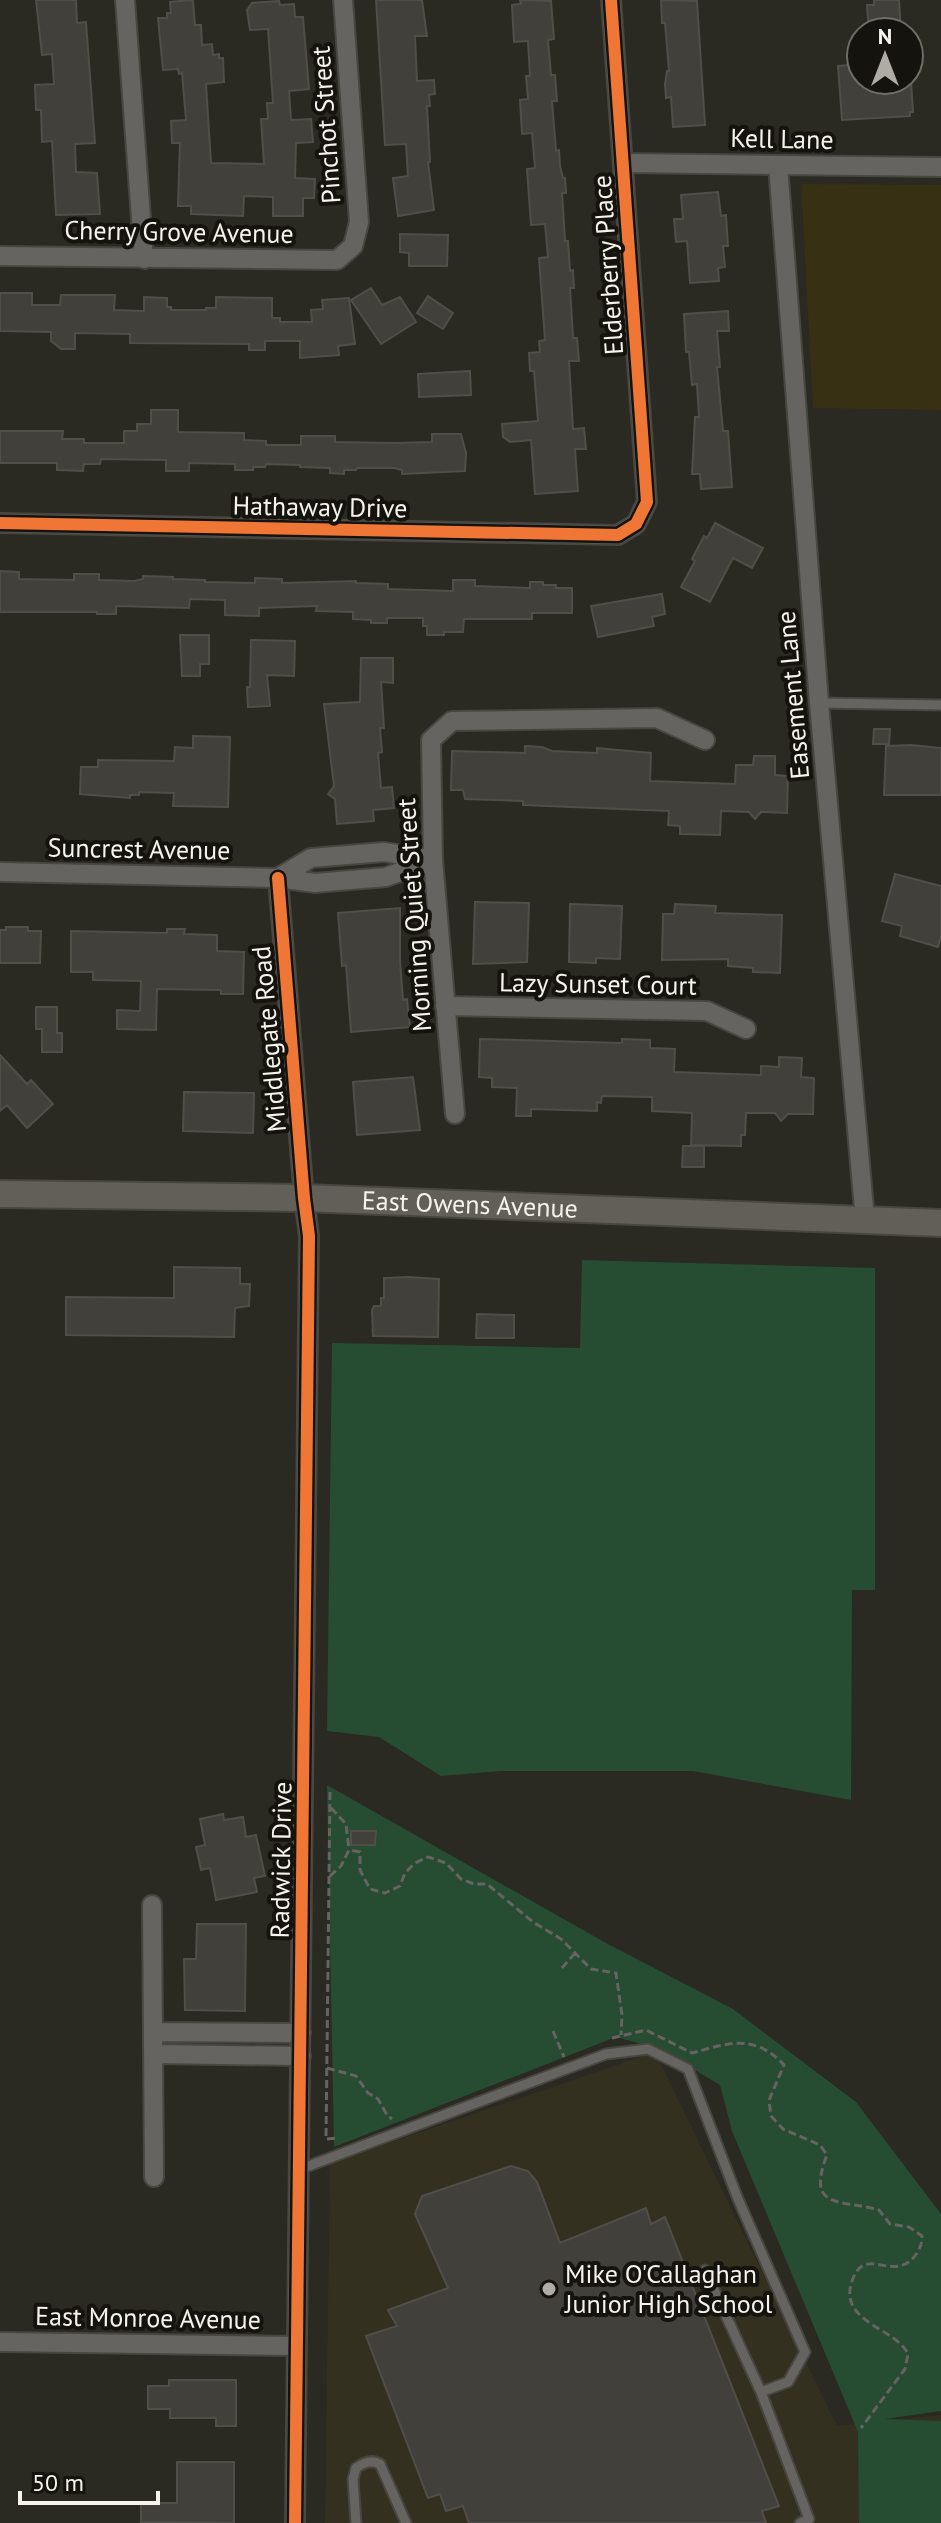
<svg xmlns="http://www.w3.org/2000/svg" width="941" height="2523" viewBox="0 0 941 2523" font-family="'PT Sans',sans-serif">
<rect width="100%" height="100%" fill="#2a2922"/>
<path fill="#34301f" d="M655,2052L837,2426L941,2415V2523H325L330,2163Z"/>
<path fill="#264c32" d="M582,1260L875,1268V1590H852L851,1800L693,1771H501L441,1776L379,1737L327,1731L332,1343L580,1348Z
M327,1785L606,1943L733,2009L856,2102L941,2214V2411L885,2419L941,2421V2523H859L858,2432L732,2131L720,2085L660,2049L616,2037L334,2147Z"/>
<path fill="#383013" d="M801,184L941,185V410L813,408Z"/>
<path fill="#42403a" stroke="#504e49" stroke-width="2" d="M36,0H76L77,23L86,22L95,143L75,144L76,172L97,173L100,214L56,215L52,141L42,142L41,110H36L35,85L54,84L52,54L42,55Z
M190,0L193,1L195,25H201L202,45L212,44L213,55L219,54V58H223L224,82L206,84L211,163L264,164L261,119H268L267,103H273L268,29L250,30L247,10L252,3L279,1L280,5L294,4L295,17H303L309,89L289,91L291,120L311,119L313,142L296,143L295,178L315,179L314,198H303V216H273V197L244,196L243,216L191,214V206H178L180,143H172L171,121L186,120L182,73L179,74L178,69L163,70L158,18H167V13H171L170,2Z
M376,0H422L427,36H415L417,81L434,80L435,94L429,95L430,106H427L430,162H428L434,210L398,216L393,178L408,176L406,144L385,145Z
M520,0L551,1L554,39L548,40L551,75H555L557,101H552L556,151L559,150L560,166L563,178H565L566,193H562L565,241H568L570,271L573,270L574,288H570L573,338H577L579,361H569L573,429L584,428L586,449H575L578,491L535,494L531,440L510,442L503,437L502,424L538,421L534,371H530L529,353L540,352L539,341L545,340L539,258L548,257L545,224L531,225L527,169L535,168L532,133L522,134L520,100L528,99L526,76H530L528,41L514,42L512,5L521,4Z
M661,0L697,1L705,125L673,127L671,97L666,98L665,84L667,71H669L665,23H662Z
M874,0H899L901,32H869L867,5H874Z
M861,64V80H911L913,112H910V116L842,120L838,66Z
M718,192L721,216L726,215L728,246H723L725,267L718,268L719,281L690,283L687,241L676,242L674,219H683L681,195Z
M400,234L448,235L447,266H409V253L400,252Z
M371,288L382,305L400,297L416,322L381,344L351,300Z
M0,293H32V305H60L61,295H115L114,310L144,311V297L167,298V307H171V310H206V308H216V297L272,298V318H280V322H312L311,310L323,309L322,300L349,298L355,344L338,346L339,355L300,358V341H265V350H249V344L130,343V334L75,333V349H61L51,341V332L0,331Z
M428,296L453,313L443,329L417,313Z
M728,311L729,331H717L720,367H717L723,431H728L732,487L701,489L700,474H692L695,417H699L697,384L692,385L689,352H686L684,314Z
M470,371L471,395L419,397L418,374Z
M151,410H178V432L244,433V440L266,441V445H301V436H335V442L394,443L432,442V434H461L466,453L465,471L402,474V470L394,468H357L356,470H344V474L330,473V468L300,467V465L266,464L265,467H253V470H235V464L189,463V471H166V460L101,459L100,464H84L83,471L57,470V463H0V431H63L62,439H84V443H124V431H137V424H151Z
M715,523L763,548L752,568L733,558L710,602L681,587L695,561L692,559L704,536L707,538Z
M0,571L19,572V579L74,580V574H99V580L134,581L143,579V576L173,577V579L205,580V582L255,583V578L282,579V583L356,581V583L388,584V589L453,591V580H475V586L530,588V582H543V585H556V588H572V613H532V619H464L463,632H444V635H427V626H423V618H387V623H371V620L353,619V612L316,611L317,606L259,608V616L225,615V600L190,599L189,608L116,606V614H97V612H0Z
M662,594L665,614L652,617L654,626L598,637L591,606Z
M180,635H209V664H200V676H182Z
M251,640L295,641L294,676L267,675L270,706L248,707L247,687H250Z
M361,658H393V683L381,682L384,728H380L382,752L378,753L381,788L392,787L394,808L373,810L374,821L337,824L335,799L328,794L334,786L324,704L360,702Z
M874,729H890L889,744H873Z
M193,736L230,737L228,807L173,806L174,793L139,792V795H130V798L80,794L81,767H98V760L174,761L175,747L193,748Z
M911,745L941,748V795H884L886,746Z
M525,746L542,747L552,751L597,753V748L651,753L650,781L735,784L736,765H753L754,756H775V775L788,776L787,813L761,812L755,819L749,812L721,811L720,835L680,834V826L668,825L669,811L523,805V801L465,799L463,790H451L452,751L525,753Z
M895,874L941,886V937L938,947L900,936L902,926L882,921Z
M475,902L529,903L527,962L473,964Z
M570,904L622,906L620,959L596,958V963L569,962Z
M675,904L716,906L715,913L782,915L780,973L753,972V968L728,966V959L662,960L663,914H674Z
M400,908V961L403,1000L407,999L410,1027L351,1032L346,965L342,966L338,913Z
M6,927H28V931H41L40,963H0V930H6Z
M167,929H185L184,934L217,935V951L244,952L243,994H221V990L157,989L156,1030L117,1029V1010L140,1011L141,981L93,980V972H71V931L167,933Z
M36,1007H57V1033H62V1052H42V1029H36Z
M480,1039L622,1043V1039L650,1040V1048L675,1049L674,1072L761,1075V1066L779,1067V1057L802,1058L801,1077L814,1078L813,1114H788L781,1121L775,1113H746L745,1135H741V1146L691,1145L692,1113L652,1111V1097L602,1096L601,1103L597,1102V1111L531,1109V1116H516L517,1088L492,1087V1078L479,1077Z
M0,1055L27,1084L31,1080L53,1104L27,1128L7,1105L0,1111Z
M413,1077L420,1130L357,1135L353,1082Z
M184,1092L254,1093L253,1133L183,1131Z
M683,1146H704V1167H682Z
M174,1267L240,1268V1284H250L249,1306L235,1308L234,1337L66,1335V1297L174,1298Z
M408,1277L439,1279L438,1337L373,1336L372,1310L374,1306H381V1298H384V1278Z
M477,1314L514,1315V1338H476Z
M223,1814L224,1820L243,1817L246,1837L256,1835L265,1876L254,1878L257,1892L216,1900L210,1868L201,1870L196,1847L205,1845L200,1819Z
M351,1831H376L375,1845H351Z
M197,1924H246L245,2011L185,2010L184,1959H196Z
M511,2166L528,2171L537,2182L560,2243L646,2208L651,2224L665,2217L779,2506L762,2511L766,2523H469L463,2506L446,2511L440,2494L428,2498L366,2336L397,2326L388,2310L448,2288L415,2214L422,2196Z
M169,2380H236V2426H216V2418H170V2409H148V2386H169Z
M177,2462H234V2523L141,2522V2503H177Z"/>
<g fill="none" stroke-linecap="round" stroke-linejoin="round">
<g stroke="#474641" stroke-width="13">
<path id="lane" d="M819,703L941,705
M298,2170L606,2054L648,2049L688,2069L738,2199L805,2352L788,2382L761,2392L705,2270
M761,2392L809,2519L800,2523
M356,2523L353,2479L356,2468C363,2463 372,2459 380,2464L406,2523"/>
</g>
<g stroke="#474641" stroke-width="22">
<path id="street" d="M125,0L144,259
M623,163L941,167
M778,165L819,703L865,1220
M0,256L337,260L353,246L359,222L343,0
M0,523L618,535L636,524L647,502L611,0
M0,872L278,878L315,883L386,877L433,860
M278,878L304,1198L309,1236L295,2523
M278,878L311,858L384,852L428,859
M445,1006L707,1011L746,1029
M455,1114L433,860L431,740L452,721L657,718L705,740
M152,1905L154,2177
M154,2032L301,2033
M154,2054L301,2056
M0,2342L296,2346"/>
</g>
<g stroke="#474641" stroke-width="30">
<g id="secondary">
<path id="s1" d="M0,1194L304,1198L941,1223"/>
</g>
</g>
<path stroke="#666460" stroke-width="3" stroke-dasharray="8 4" stroke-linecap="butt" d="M330,1792L326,2139L339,2138
M331,1808L346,1824L349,1850
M330,1876L341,1866L349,1850L360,1852V1870L370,1889L385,1893L400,1886L405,1873L415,1863L428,1857L446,1863L461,1879L474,1884H487L533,1922L561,1939L591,1969L616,1973L622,2015L621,2035
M562,1968L575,1953
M553,2031L564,2057
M612,2038L646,2030L692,2053C729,2043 754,2033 784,2065L769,2100L771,2116L783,2129L820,2145L827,2155C805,2211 842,2199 879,2210L890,2224L909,2227L922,2236C922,2243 921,2246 917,2253C896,2285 868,2246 854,2276C833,2322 896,2327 908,2354L905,2369L861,2428
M327,2068L356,2076L368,2093L378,2099L387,2115L392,2119"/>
<use href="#lane" stroke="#666460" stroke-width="9"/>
<use href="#street" stroke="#666460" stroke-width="18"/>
<use href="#secondary" stroke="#625f59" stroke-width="26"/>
<g stroke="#14130e" stroke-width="17">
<path id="cycleway" d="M0,523L618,535L636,524L647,502L611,0
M278,878L304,1198L309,1236L295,2523"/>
</g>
<use href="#cycleway" stroke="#f07635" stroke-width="12"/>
</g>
<circle fill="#aeaca5" stroke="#14130e" stroke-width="3" cx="549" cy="2289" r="8"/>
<g text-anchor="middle" stroke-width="8" stroke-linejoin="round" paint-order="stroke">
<g font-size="26" fill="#f5f3ec" stroke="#14130e">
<text transform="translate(326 125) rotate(-94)" y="9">Pinchot Street</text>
<text transform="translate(782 139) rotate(1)" y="9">Kell Lane</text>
<text transform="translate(179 232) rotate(1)" y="9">Cherry Grove Avenue</text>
<text transform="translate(608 265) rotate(-94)" y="9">Elderberry Place</text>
<text transform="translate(320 507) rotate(1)" y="9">Hathaway Drive</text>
<text transform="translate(793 695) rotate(-95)" y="9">Easement Lane</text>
<text transform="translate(139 849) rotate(1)" y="9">Suncrest Avenue</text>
<text transform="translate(414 915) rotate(-94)" y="9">Morning Quiet Street</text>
<text transform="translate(598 984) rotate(1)" y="9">Lazy Sunset Court</text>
<text transform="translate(269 1039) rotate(-95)" y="9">Middlegate Road</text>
<text dy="9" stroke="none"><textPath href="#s1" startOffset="470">East Owens Avenue</textPath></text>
<text transform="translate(281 1860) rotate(-89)" y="9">Radwick Drive</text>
<text transform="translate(148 2318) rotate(1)" y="9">East Monroe Avenue</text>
</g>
<g font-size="26" fill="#f5f3ec" stroke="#14130e" text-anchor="start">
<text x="565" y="2283">Mike O'Callaghan<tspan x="565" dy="30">Junior High School</tspan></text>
</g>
</g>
<g transform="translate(885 56)"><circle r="38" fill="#14130e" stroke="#6e6d67" stroke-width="2"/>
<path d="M0-6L14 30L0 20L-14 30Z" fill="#aeaca5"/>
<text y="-12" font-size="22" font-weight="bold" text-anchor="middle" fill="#f5f3ec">N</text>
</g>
<path d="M20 2491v12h138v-12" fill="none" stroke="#f5f3ec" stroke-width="4"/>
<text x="32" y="2491" font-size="24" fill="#f5f3ec" stroke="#14130e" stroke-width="6" paint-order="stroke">50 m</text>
</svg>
